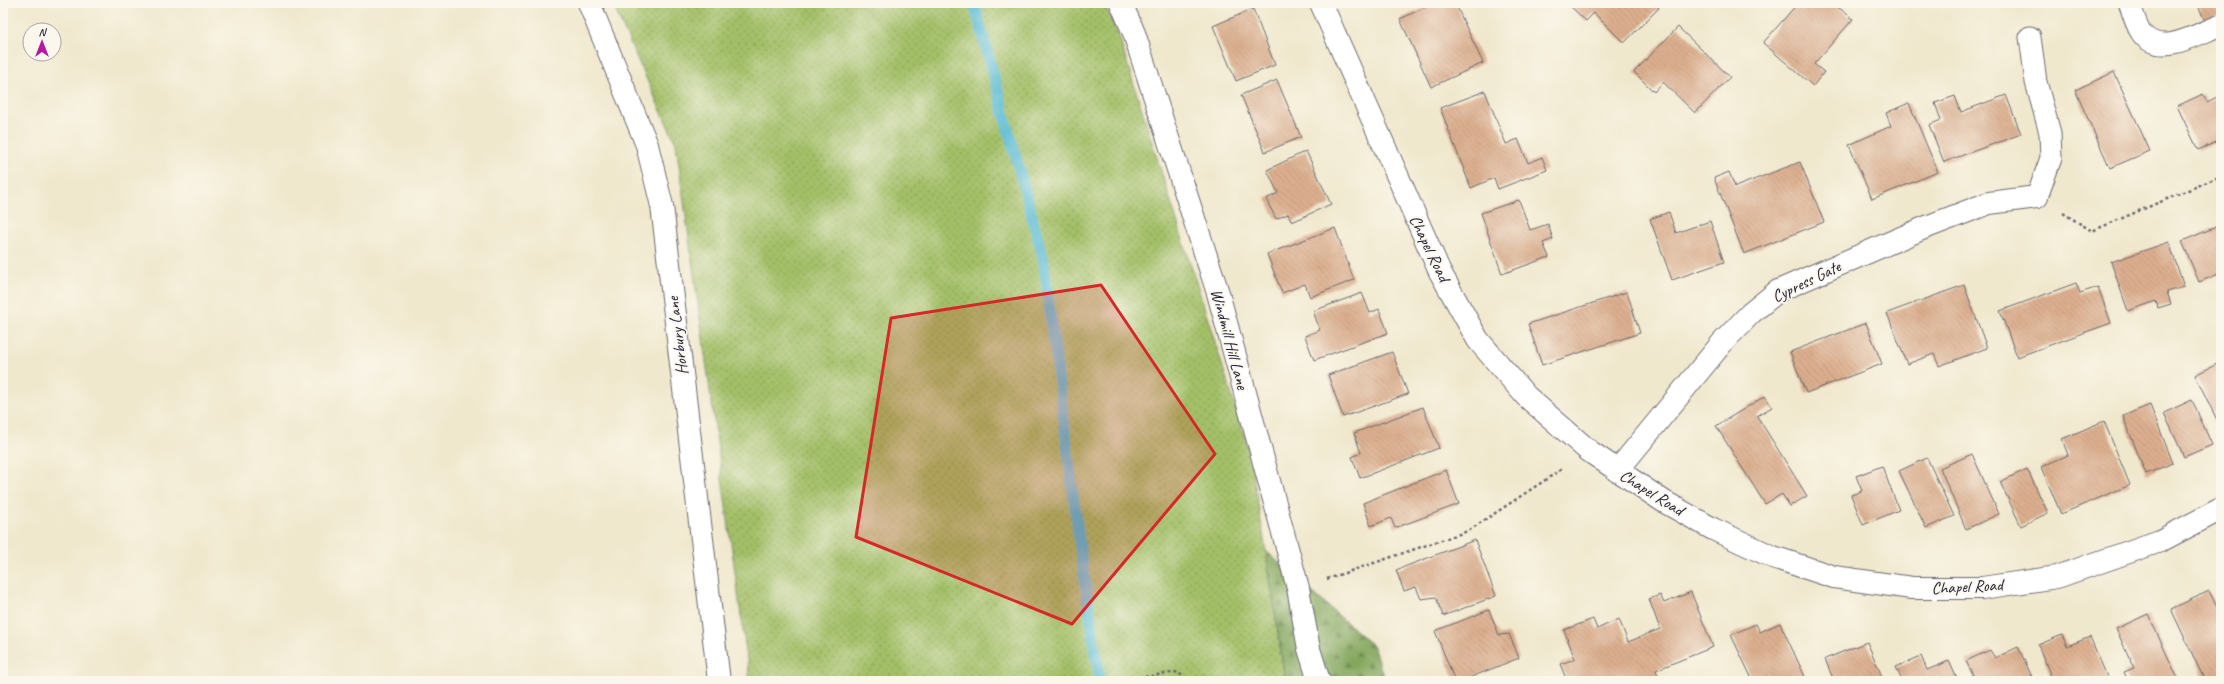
<svg xmlns="http://www.w3.org/2000/svg" width="2224" height="684" viewBox="0 0 2224 684" font-family="Caveat,sans-serif">
<defs>
<pattern id="green-dots" width="8" height="8" patternUnits="userSpaceOnUse"><rect width="8" height="8" fill="#a3c067"/><path d="M2 2h.1M6 6h.1" fill="none" stroke="#849c56" stroke-width="1.8" stroke-linecap="round"/></pattern>
<pattern id="forest-firs" width="22" height="20" patternUnits="userSpaceOnUse"><rect width="22" height="20" fill="#82a65c"/><path d="M5 1l3.5 6h-7zM16 11l3.5 6h-7z" fill="#6a874d"/></pattern>
<pattern id="building-back-hatch" width="6" height="6" patternUnits="userSpaceOnUse"><rect width="6" height="6" fill="#dcaf8e"/><path d="M-1 5l2 2M0 0l6 6M5-1l2 2" fill="none" stroke="#bc967b"/></pattern>
</defs>
<rect width="100%" height="100%" fill="#fbf7ec"/>
<filter id="ink" filterUnits="userSpaceOnUse"><feTurbulence type="fractalNoise" baseFrequency=".025" numOctaves="2"/><feDisplacementMap in="SourceGraphic" scale="8" xChannelSelector="R" yChannelSelector="G"/><feConvolveMatrix kernelMatrix="1 2 1 2 8 2 1 2 1" color-interpolation-filters="sRGB"/></filter>
<filter id="wash" filterUnits="userSpaceOnUse"><feTurbulence type="fractalNoise" baseFrequency=".012" numOctaves="4" result="noise"/><feDisplacementMap in="SourceGraphic" scale="16" xChannelSelector="R" yChannelSelector="G"/><feGaussianBlur stdDeviation="0.9" result="paint"/><feColorMatrix in="noise" values="0 0 0 0 0 0 0 0 0 0 0 0 0 0 0 0 0 1.4 0 .05"/><feComposite in="paint" operator="in"/></filter>
<g filter="url(#wash)">
<rect width="100%" height="100%" fill="#f0e8cd"/>
<path fill="url(#green-dots)" stroke="#627151" d="M612,3H1104L1119,37L1249,450L1266,551L1285,681H750L676,144Z"/>
<path fill="url(#forest-firs)" stroke="#52644c" d="M1266,551L1373,646L1385,681H1285Z"/>
<g fill="none" stroke-linecap="round" stroke-linejoin="round">
<path stroke="#56bbd4" stroke-width="11" d="M974,3L1043,257L1081,555L1100,681"/>
</g>
<g id="blocks">
<path fill="url(#building-back-hatch)" d="M1434,3H1455L1483,63L1431,87L1400,19Z
M1567,3H1654L1659,8L1624,43L1594,13L1586,21Z
M1798,3H1833L1853,19L1814,64L1824,72L1813,86L1763,43Z
M2197,3H2221V14L2205,21Z
M1253,9L1275,65L1236,81L1213,26Z
M1678,27L1730,77L1695,113L1663,82L1654,92L1634,72Z
M2114,72L2150,151L2110,168L2075,90Z
M1277,80L1301,137L1265,152L1241,95Z
M1485,91L1506,144L1518,139L1528,163L1542,157L1547,170L1498,189L1494,178L1471,188L1440,108Z
M2203,94L2207,102L2221,95V140L2198,150L2177,106Z
M2006,95L2021,134L1944,162L1929,125L1941,120L1935,103L1955,96L1961,112Z
M1909,103L1938,172L1872,199L1849,145L1891,126L1886,113Z
M1306,151L1331,204L1292,222L1288,214L1276,219L1266,199L1278,193L1267,170Z
M1800,162L1824,222L1744,254L1714,178L1729,172L1735,187Z
M1519,200L1530,230L1548,224L1553,239L1543,243L1549,257L1502,274L1481,213Z
M1669,212L1676,233L1710,221L1724,262L1672,280L1650,219Z
M2221,225V273L2199,282L2182,241Z
M1335,228L1354,280L1310,297L1305,284L1282,293L1267,254Z
M2169,242L2184,287L2167,292L2171,304L2158,308L2156,301L2128,311L2111,262Z
M2076,283L2080,293L2098,287L2111,323L2017,357L2000,311Z
M1964,285L1987,348L1939,366L1934,354L1907,364L1887,313Z
M1627,292L1640,333L1542,365L1528,324Z
M1362,293L1370,313L1379,309L1388,333L1314,360L1305,336L1320,330L1313,311Z
M1866,323L1882,364L1806,393L1790,352Z
M1392,352L1408,394L1343,417L1328,375Z
M2221,362V428L2195,375Z
M1765,396L1772,407L1757,416L1807,496L1790,506L1782,494L1765,504L1716,426Z
M2192,400L2212,445L2184,457L2164,413Z
M2150,405L2173,463L2146,474L2123,416Z
M1423,407L1439,448L1360,478L1352,457L1361,453L1354,433Z
M2104,421L2130,485L2061,514L2041,467L2068,455L2062,439Z
M1972,454L1999,514L1966,529L1940,468Z
M1927,458L1954,516L1926,528L1899,471Z
M1882,466L1899,510L1863,525L1851,495L1862,491L1856,476Z
M2027,469L2048,513L2021,526L2000,482Z
M1446,470L1459,504L1395,528L1391,518L1371,526L1363,503Z
M1475,540L1496,596L1443,616L1436,597L1421,599L1416,587L1404,591L1396,570Z
M2209,591L2221,615V681H2205L2171,609Z
M1691,592L1713,647L1656,670L1660,681H1620L1619,678L1611,681H1567L1560,664L1575,659L1564,630L1593,619L1597,629L1619,619L1628,642L1660,629L1649,599L1660,595L1664,603Z
M1489,610L1499,635L1509,634L1519,658L1461,681H1455L1435,631Z
M2148,614L2179,681H2128L2124,672L2134,668L2116,629Z
M1780,623L1807,681H1753L1731,635L1756,624L1760,632Z
M2062,635L2067,646L2090,637L2109,681H2053L2038,645Z
M1867,642L1884,681H1834L1825,659Z
M2018,647L2034,681H1976L1966,661L1990,650L1995,658Z
M1921,656L1927,670L1949,661L1958,681H1902L1896,667Z"/>
</g>
</g>
<g filter="url(#ink)">
<use href="#blocks" fill-opacity="0" stroke="#6a676e" stroke-width="1"/>
<g fill="none" stroke-linecap="round" stroke-linejoin="round">
<g stroke="#6a676e" stroke-width="23">
<path id="service" d="M2129,3C2133,12 2136,27 2143,35C2162,57 2199,33 2221,25
M2030,37L2036,82L2050,133L2051,158L2037,197"/>
</g>
<g stroke="#6a676e" stroke-width="24">
<path id="minor" d="M589,3L647,145L662,206L719,681
M1121,3L1134,33L1218,293L1298,588L1309,649L1319,681
M1321,3L1440,272L1478,340L1526,396L1589,451L1663,501L1713,529L1773,557L1834,577L1912,588H1982L2057,577L2160,541L2221,509
M1617,471L1722,343L1751,313L1778,291L1924,228L1989,203L2037,197"/>
</g>
<path stroke="#6a676e" stroke-width="2.5" stroke-dasharray="3 3" stroke-linecap="butt" d="M2063,213L2092,231L2221,176
M1327,579L1468,531L1562,469
M1115,681L1178,672L1187,681"/>
<use href="#service" stroke="#fff" stroke-width="21"/>
<use href="#minor" stroke="#fff" stroke-width="22"/>
</g>
</g>
<path fill="#d62828" fill-opacity="0.2" stroke="#d62828" stroke-width="3" stroke-linejoin="round" d="M1101,285L1215,454L1072,624L856,537L891,318Z"/>
<g text-anchor="middle" stroke-width="3.5" stroke-linejoin="round" paint-order="stroke">
<g font-size="17" fill="#22223b" stroke="#fbf7ec">
<text transform="translate(1430 248) rotate(64)" y="6">Chapel Road</text>
<text transform="translate(1806 281) rotate(-26)" y="6">Cypress Gate</text>
<text transform="translate(677 336) rotate(-97)" y="6">Horbury Lane</text>
<text transform="translate(1230 339) rotate(75)" y="6">Windmill Hill Lane</text>
<text transform="translate(1652 492) rotate(32)" y="6">Chapel Road</text>
<text transform="translate(1967 586) rotate(-3)" y="6">Chapel Road</text>
</g>
</g>
<rect width="2224" height="684" fill="none" stroke="#fbf7ec" stroke-width="16"/>
<g transform="translate(42 42)"><circle r="19" fill="#fbf7ec" stroke="#a4a2a5"/>
<path d="M0-3L7 15L0 10L-7 15Z" fill="#b5179e"/>
<text y="-6" font-size="11" font-weight="bold" text-anchor="middle" fill="#22223b">N</text>
</g>
</svg>
